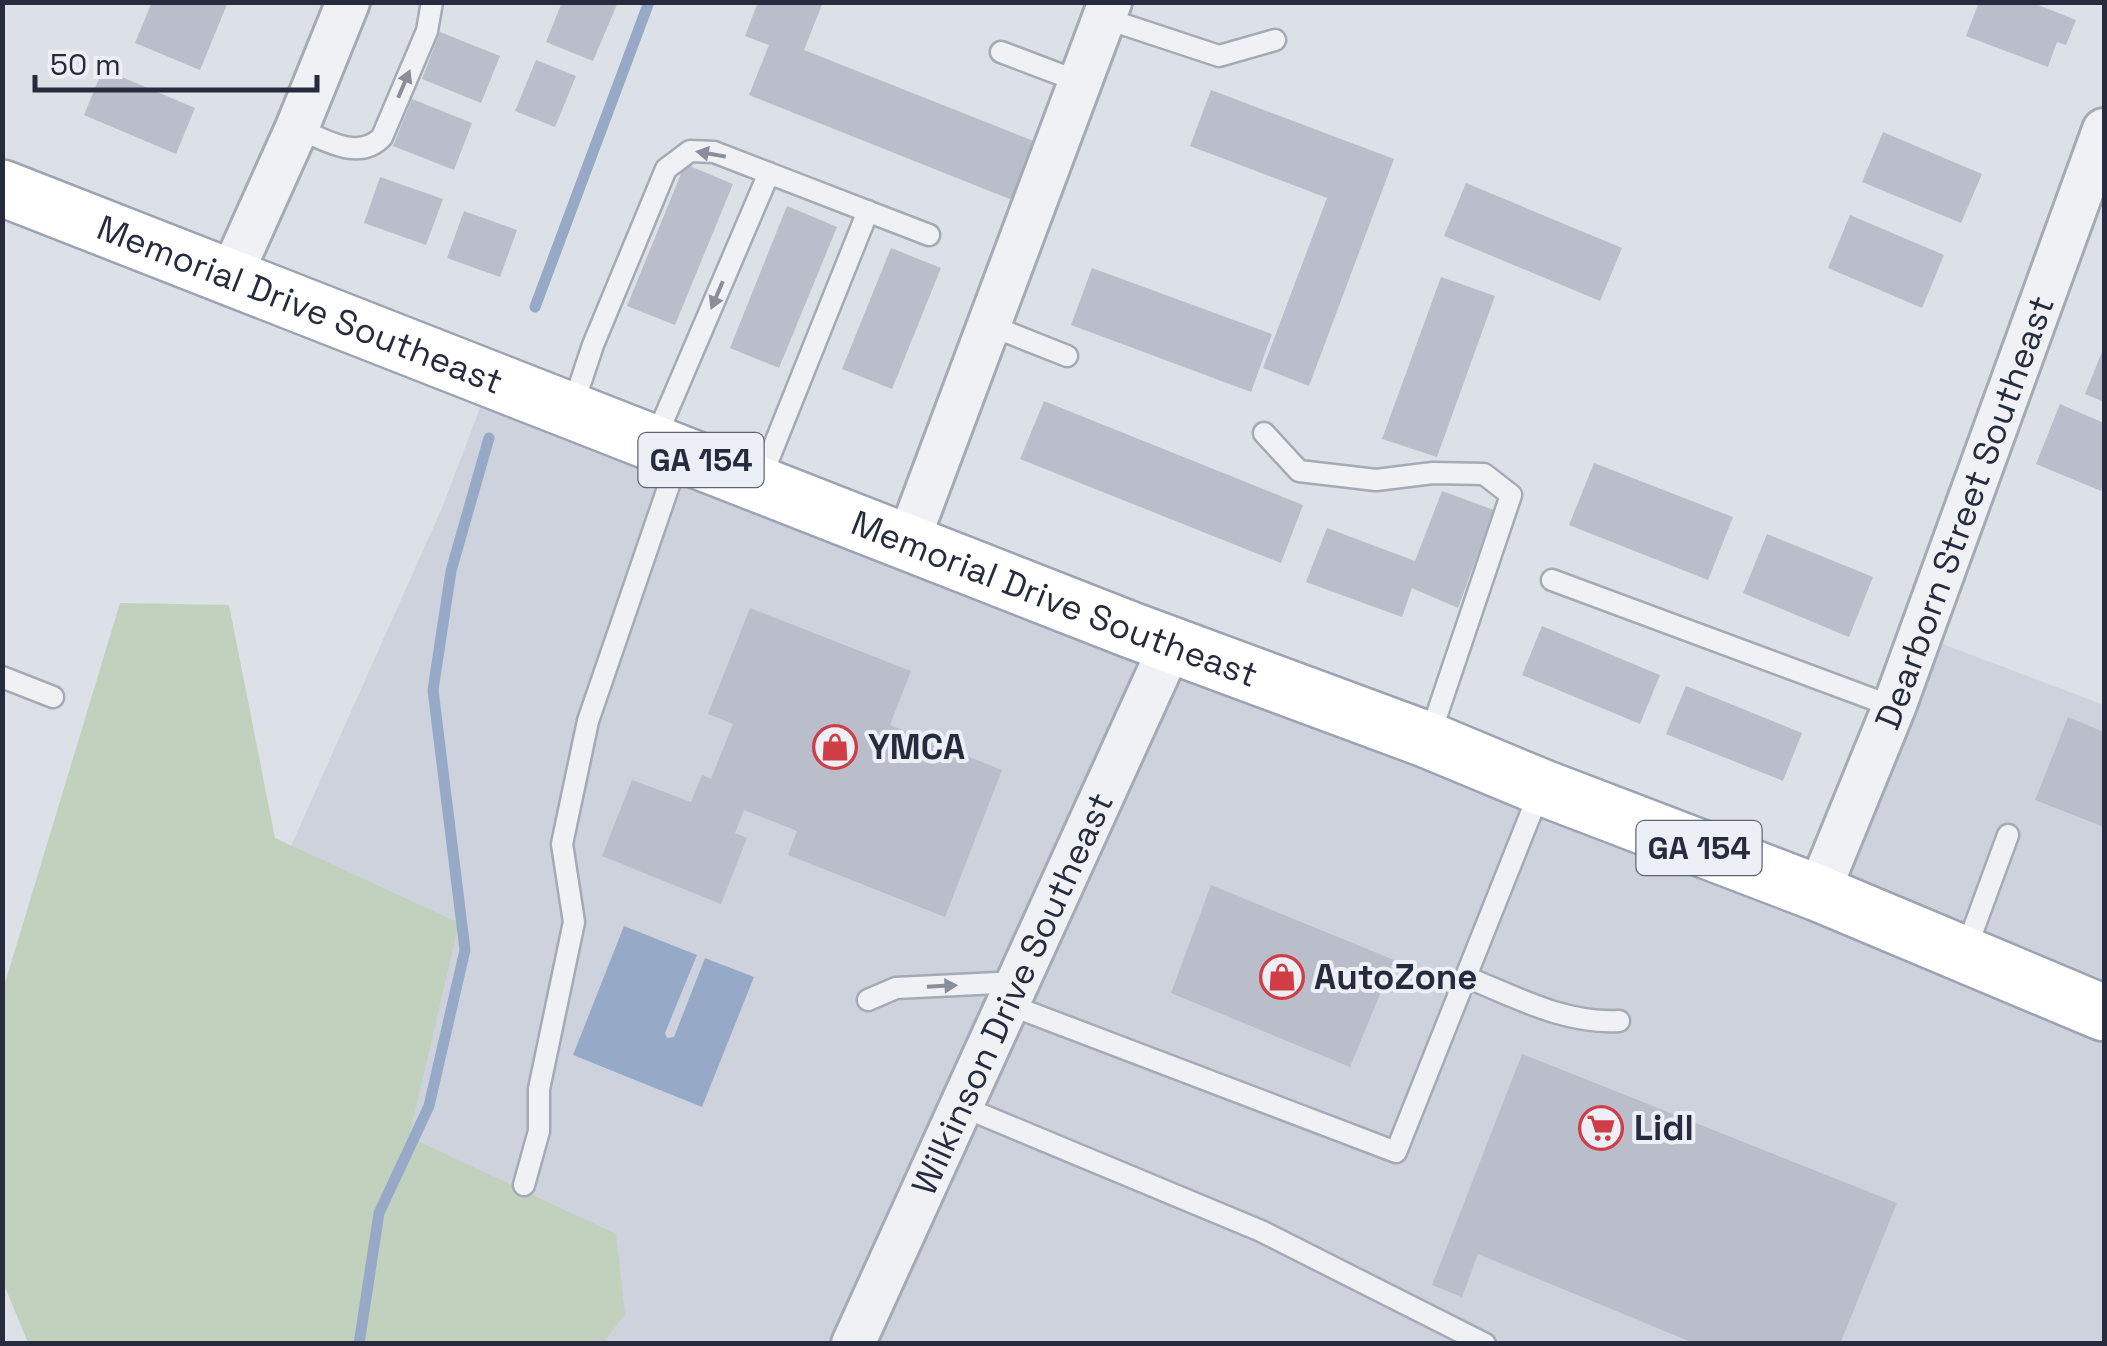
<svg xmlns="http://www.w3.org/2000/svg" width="2107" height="1346" viewBox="0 0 2107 1346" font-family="'Space Grotesk',sans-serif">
<rect width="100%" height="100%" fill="#dce0e7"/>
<path fill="#ced2dc" d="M496,366L1824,887L1921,636L2104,705V1343H485L131,1204L442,508Z"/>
<path fill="#c1d1bd" d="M120,603L229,605L275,838L459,923L409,1137L616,1234L625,1314L603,1343H28L3,1282L2,993Z"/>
<path fill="#96aac8" d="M624,926L697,955L665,1033L667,1038L674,1037L705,958L754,977L702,1107L573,1055Z"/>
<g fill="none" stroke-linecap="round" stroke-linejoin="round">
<path stroke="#96aac8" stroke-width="11" d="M535,307L649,2
M359,1344L379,1213L429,1106L465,950L433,690L451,571L489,438"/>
</g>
<path fill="#babeca" d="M152,2H228L200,70L135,43Z
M562,2H618L593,61L546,42Z
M758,2H823L804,50L1036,142L1012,200L749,95L769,45L745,36Z
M1979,2H2031L2076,20L2066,45L2057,42L2048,67L1966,36Z
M440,32L500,56L481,103L422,79Z
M536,60L576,76L555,127L515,111Z
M103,69L195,108L176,154L84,115Z
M1211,90L1394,159L1309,386L1263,368L1327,198L1190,146Z
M412,99L472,123L454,170L393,146Z
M1883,132L1982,174L1961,223L1862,182Z
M685,164L733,184L675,325L627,306Z
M380,177L443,199L426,245L364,223Z
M1466,183L1622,248L1600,301L1444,236Z
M787,206L837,227L779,368L730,348Z
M464,211L517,230L500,277L447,258Z
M1850,215L1944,255L1922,308L1828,268Z
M891,248L941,268L892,389L842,369Z
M1092,268L1272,334L1251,392L1071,325Z
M1441,277L1495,296L1437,457L1382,439Z
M2104,347V402L2085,394Z
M1044,401L1303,505L1281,563L1020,459Z
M2060,404L2104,423V481L2101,491L2036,464Z
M1594,463L1733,517L1708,580L1569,525Z
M1442,491L1494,510L1458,608L1412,588L1402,617L1306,582L1327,528L1415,561Z
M1767,534L1873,577L1849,637L1743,593Z
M750,608L911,671L890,725L1002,770L945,917L788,855L797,831L744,810L735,833L747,838L721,904L602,856L632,780L691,802L702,775L711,779L733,724L708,714Z
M1542,626L1660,675L1640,724L1522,675Z
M1686,686L1802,733L1783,781L1666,734Z
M2068,717L2104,732V827L2035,800Z
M1211,885L1394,960L1350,1067L1171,993Z
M1522,1054L1897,1203L1840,1344H1696L1478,1254L1462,1297L1432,1285Z"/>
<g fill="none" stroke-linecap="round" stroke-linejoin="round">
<g stroke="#a5aab4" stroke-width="25">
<path id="lane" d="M1104,18L1219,56L1275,40
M1001,52L1080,82
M297,128C324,139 358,162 382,137L427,31L432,2
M989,325L1067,356
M572,408L593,345L666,169L690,151L714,152L929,235
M1264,433L1299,471L1376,480L1433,473L1484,474L1511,495L1429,738
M654,442L769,173
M759,483L868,211
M1552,580L1894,707
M2,677L53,697
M1965,952L2008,835
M1466,977C1516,997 1564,1024 1619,1021
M868,1000L896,988L1018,982
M1007,1004L1396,1152L1541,788
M961,1106L1261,1231L1485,1344
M524,1185L539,1131V1089L574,922L562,844L588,721L679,456"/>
</g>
<g stroke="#a5aab4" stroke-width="48">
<g id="street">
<path d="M230,277L297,128L348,2"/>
<path d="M908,541L1110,2"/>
<path id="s1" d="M1818,893L1894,707L2104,130"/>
<path id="s2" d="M853,1344L1171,645"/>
</g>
</g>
<g stroke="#9ca3b3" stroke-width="60">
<g id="primary">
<path id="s3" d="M2,188L1131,630L1428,740L1541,787L1818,893L2104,1013"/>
</g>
</g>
<use href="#lane" stroke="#eff1f5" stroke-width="20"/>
<use href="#street" stroke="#eff1f5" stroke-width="42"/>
<use href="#primary" stroke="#fff" stroke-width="55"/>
</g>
<defs><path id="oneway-solid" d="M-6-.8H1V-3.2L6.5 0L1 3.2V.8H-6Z" transform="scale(2.5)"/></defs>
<g fill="#8a8e99">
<use href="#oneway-solid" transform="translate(404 84) rotate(-67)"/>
<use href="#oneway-solid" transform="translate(711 154) rotate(-170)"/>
<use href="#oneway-solid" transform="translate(717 295) rotate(113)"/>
<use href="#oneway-solid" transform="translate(942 986) rotate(-3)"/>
</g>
<defs>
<g id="shop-ring" transform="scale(2.25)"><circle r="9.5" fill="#eceff5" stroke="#cf3e47" stroke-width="1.5"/><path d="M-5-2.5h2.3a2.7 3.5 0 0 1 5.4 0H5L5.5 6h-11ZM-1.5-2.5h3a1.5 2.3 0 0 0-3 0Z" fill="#cf3e47"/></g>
<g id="supermarket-ring" transform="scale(2.25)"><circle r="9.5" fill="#eceff5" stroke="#cf3e47" stroke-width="1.5"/><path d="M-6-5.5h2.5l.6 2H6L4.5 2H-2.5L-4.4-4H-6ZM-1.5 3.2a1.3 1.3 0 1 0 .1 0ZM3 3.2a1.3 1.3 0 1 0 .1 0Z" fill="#cf3e47"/></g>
</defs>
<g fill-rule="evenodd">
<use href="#shop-ring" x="835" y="747"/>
<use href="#shop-ring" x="1282" y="977"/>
<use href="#supermarket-ring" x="1601" y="1128"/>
</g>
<g text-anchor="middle" stroke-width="8" stroke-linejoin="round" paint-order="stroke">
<g fill="#eceff5" stroke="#616674" stroke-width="2.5">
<rect x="638.5" y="433" width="125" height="54" rx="8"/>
<rect x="1636.5" y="821" width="125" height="54" rx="8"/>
</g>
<g font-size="32" font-weight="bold" fill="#262c3d">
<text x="701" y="471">GA 154</text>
<text x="1699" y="859">GA 154</text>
</g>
<g font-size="35" fill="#262c3d" stroke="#eceff5">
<text dy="12" stroke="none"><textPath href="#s3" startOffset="320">Memorial Drive Southeast</textPath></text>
<text dy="12" stroke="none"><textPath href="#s1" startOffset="408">Dearborn Street Southeast</textPath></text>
<text dy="12" stroke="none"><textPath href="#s3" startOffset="1130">Memorial Drive Southeast</textPath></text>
<text dy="12" stroke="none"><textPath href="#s2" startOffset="385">Wilkinson Drive Southeast</textPath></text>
</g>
<g font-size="35" font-weight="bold" fill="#262c3d" stroke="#eceff5" text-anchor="start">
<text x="868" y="759">YMCA</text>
<text x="1314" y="989">AutoZone</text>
<text x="1634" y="1140">Lidl</text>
</g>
</g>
<rect width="2107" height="1346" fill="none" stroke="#262c3d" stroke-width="10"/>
<path d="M35 75v15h282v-15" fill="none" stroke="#262c3d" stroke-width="5"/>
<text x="50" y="75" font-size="30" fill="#262c3d" stroke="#eceff5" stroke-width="8" paint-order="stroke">50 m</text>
</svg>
